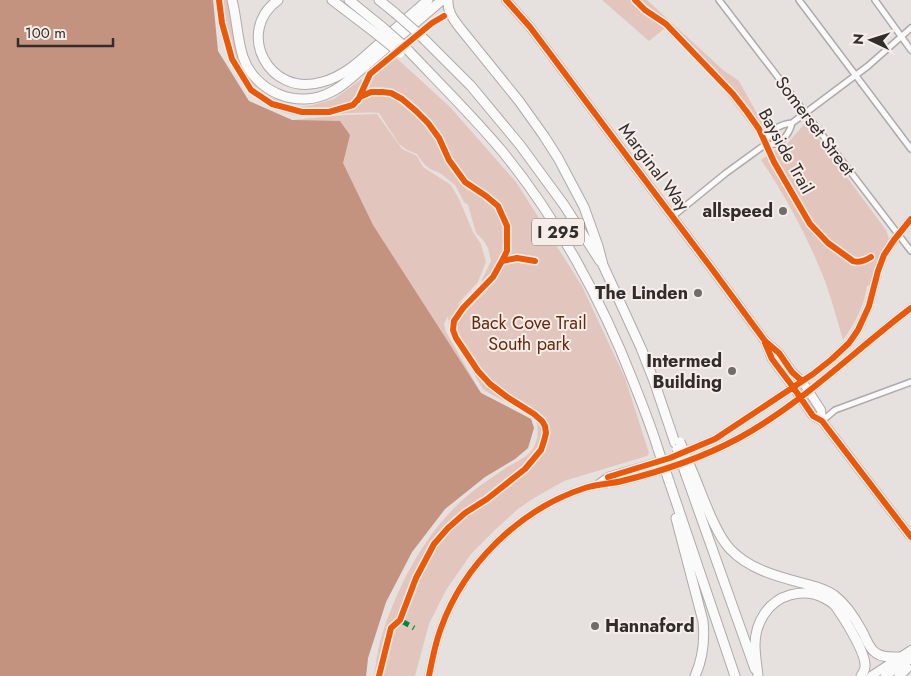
<svg xmlns="http://www.w3.org/2000/svg" width="911" height="676" viewBox="0 0 911 676" font-family="Jost,sans-serif">
<rect width="100%" height="100%" fill="#e6e0df"/>
<path fill="#e2c6bd" d="M216,0H227L239,62L249,80L259,90L270,97L286,104L299,107L313,105L334,99L363,78L391,53L450,107L516,182L530,204L582,286L625,378L649,453L647,456L564,481L534,498L518,509L497,528L471,554L446,590L429,624L415,676H374C376,665 377,653 380,642C396,588 424,533 467,496C479,486 494,476 507,467C516,462 526,458 532,450C537,443 539,432 537,424C534,412 494,398 483,389L450,334L448,316L444,324L446,332L481,393L531,419L534,428L528,448L515,459L485,477L445,509L412,552L386,602L368,658L366,676H0V430L249,101L292,120L346,115L377,114L402,149L417,156L423,167L451,185L459,199L473,232L481,244L486,262L478,282L457,305L464,301L480,284L491,261L488,248L483,240L476,233L468,205L464,202L455,185L440,173L430,169L424,164L417,154L407,150L399,144L379,113C355,111 331,116 306,116C297,116 288,114 280,111C271,107 263,104 256,99C229,77 220,32 216,0Z
M602,0H647L723,70L739,81L766,130L760,138L724,91L708,72L664,29L649,41Z
M806,122L886,230L889,238L877,261L870,285L867,286C864,307 855,323 843,340C837,320 832,300 825,281C808,238 787,198 761,160L773,151L786,145Z"/>
<path fill="#c49380" d="M0,0H213L218,51L249,101L292,120L340,121L350,135L343,163L373,225L481,393L531,419L534,428L528,448L515,459L485,477L445,509L412,552L386,602L368,658L366,676H0Z"/>
<g fill="none" stroke-linecap="round" stroke-linejoin="round">
<g stroke="#aeaaa9" stroke-width="8">
<path id="minor" d="M719,0L911,251
M799,0L911,149
M875,0L911,50
M766,144C780,147 789,135 792,123
M672,217L726,173L766,144C767,131 780,124 792,123L868,66L911,28
M822,421L835,410L911,382"/>
</g>
<g stroke="#aeaaa9" stroke-width="9">
<path id="secondary" d="M598,484L609,476L670,458L715,439L813,374L832,359L849,343L858,330L869,306L878,271L884,255L894,240L911,219
M429,676C432,660 435,644 441,628C464,564 520,509 585,488C598,484 610,484 622,481C663,471 702,458 739,438C803,403 854,351 911,308"/>
</g>
<g stroke="#aeaaa9" stroke-width="10">
<path id="primary" d="M506,0L530,27L632,163L712,269L765,341L779,353L792,372L802,381L821,410L822,421
M765,342L772,359L793,387L813,416L822,421L911,537
M871,676L911,650
M885,676L911,659"/>
</g>
<g stroke="#aeaaa9" stroke-width="11">
<path id="motorway" d="M232,0C237,19 237,39 243,57C255,92 298,110 331,92C338,89 344,84 350,79L442,0
M278,0C235,31 268,98 322,82C346,76 364,57 382,41C397,27 412,14 428,0
M332,0L374,32
M349,0L381,26
M379,0L395,13
M448,0C447,11 453,19 460,28L519,101L544,136L558,158L584,207L598,246L603,265L641,348L654,381L675,443
M421,36L471,86L520,145L564,205L600,261
M406,48C438,82 472,115 502,151C557,218 602,301 633,381C642,404 651,426 658,449
M693,473C702,494 715,533 730,549C749,569 776,576 802,583C813,586 824,588 834,595C846,604 855,618 862,631C866,638 869,649 876,653C883,658 891,657 899,657
M686,475L755,669
M669,481L735,676
M676,518L703,621C705,640 703,658 695,676
M758,676C757,666 755,655 755,645C755,623 768,601 790,595C801,592 814,593 824,598C828,600 834,604 836,607C844,618 866,653 865,666C865,670 863,673 861,676
M899,676L907,668"/>
</g>
<use href="#minor" stroke="#fbfafa" stroke-width="5"/>
<use href="#secondary" stroke="#fbfafa" stroke-width="7"/>
<use href="#primary" stroke="#fbfafa" stroke-width="8"/>
<use href="#motorway" stroke="#fbfafa" stroke-width="9"/>
<g stroke="#aeaaa9" stroke-width="11" stroke-linecap="butt">
<path id="motorway-bridge" d="M395,13L421,36
M381,26L406,48
M374,32L400,53
M680,442L693,473
M658,449L669,481
M677,449L686,475"/>
</g>
<use href="#motorway-bridge" stroke="#fbfafa" stroke-width="9"/>
<path stroke="#00873e" stroke-width="5" stroke-dasharray="10 5" stroke-linecap="butt" d="M400,620L414,628"/>
<g stroke="#f6ede9" stroke-width="9">
<path id="cycleway" d="M219,0L222,23L232,59L251,90L272,104L302,112H329L353,105L360,97L371,92H382L391,93L402,99L416,111L428,123L439,138L449,160L465,182L486,196L498,206L507,226V251L502,261
M506,0L530,27L632,163L712,269L765,341L779,353L792,372L802,381
M635,0L645,10L666,24L733,94L747,112L759,129L774,162L810,224L828,243L853,261C858,263 866,260 871,257
M358,100L370,74L432,23L444,16
M765,343L772,359L793,387L813,416L822,421L911,537
M608,477L670,458L715,439L813,374L832,359L849,343L858,330L869,306L878,271L884,255L894,240L911,219
M379,676L391,628L400,620L416,578L434,544L448,528L465,513L487,499L525,469L541,450L544,441L546,433L545,426L542,421L534,414L507,397L490,384L478,371L456,338L453,330L454,321L463,308L493,277L502,261L517,258L535,261
M429,676C432,660 435,644 441,628C464,564 520,509 585,488C598,484 610,484 622,481C663,471 702,458 739,438C803,403 854,351 911,308"/>
</g>
<use href="#cycleway" stroke="#e8590c" stroke-width="6"/>
</g>
<g fill="#706c6b" stroke="#f6ede9" stroke-width="2">
<circle cx="783" cy="211" r="5"/>
<circle cx="698" cy="293" r="5"/>
<circle cx="732" cy="371" r="5"/>
<circle cx="595" cy="626" r="5"/>
</g>
<g text-anchor="middle" stroke-width="4" stroke-linejoin="round" paint-order="stroke">
<rect fill="#f6ede9" stroke="#6b6765" stroke-width="1" x="532" y="218.5" width="52" height="27" rx="4"/>
<g font-size="16" font-weight="bold" fill="#302d2c">
<text x="558" y="238">I 295</text>
</g>
<g font-size="18" fill="#302d2c" stroke="#f6ede9">
<text transform="translate(815 126) rotate(53)" y="6">Somerset Street</text>
<text transform="translate(786 151) rotate(61)" y="6">Bayside Trail</text>
<text transform="translate(654 167) rotate(53)" y="6">Marginal Way</text>
</g>
<g font-size="18" font-weight="bold" fill="#302d2c" stroke="#f6ede9" text-anchor="end">
<text x="773" y="217">allspeed</text>
<text x="688" y="299">The Linden</text>
<text x="722" y="367">Intermed<tspan x="722" dy="21">Building</tspan></text>
<text x="605" y="632" text-anchor="start">Hannaford</text>
</g>
<g font-size="18" fill="#68280d" stroke="#f6ede9">
<text x="529" y="329">Back Cove Trail<tspan x="529" dy="21">South park</tspan></text>
</g>
</g>
<g transform="translate(871 40) rotate(274)" stroke="#f6ede9" stroke-width="4" paint-order="stroke">
<path d="M0-4L9 19L0 12L-9 19Z" fill="#302d2c"/>
<text y="-8" font-size="14" font-weight="bold" text-anchor="middle" fill="#302d2c">N</text>
</g>
<path d="M18 38v8h95v-8" fill="none" stroke="#302d2c" stroke-width="2.5"/>
<text x="25" y="38" font-size="15" fill="#302d2c" stroke="#f6ede9" stroke-width="4" paint-order="stroke">100 m</text>
</svg>
